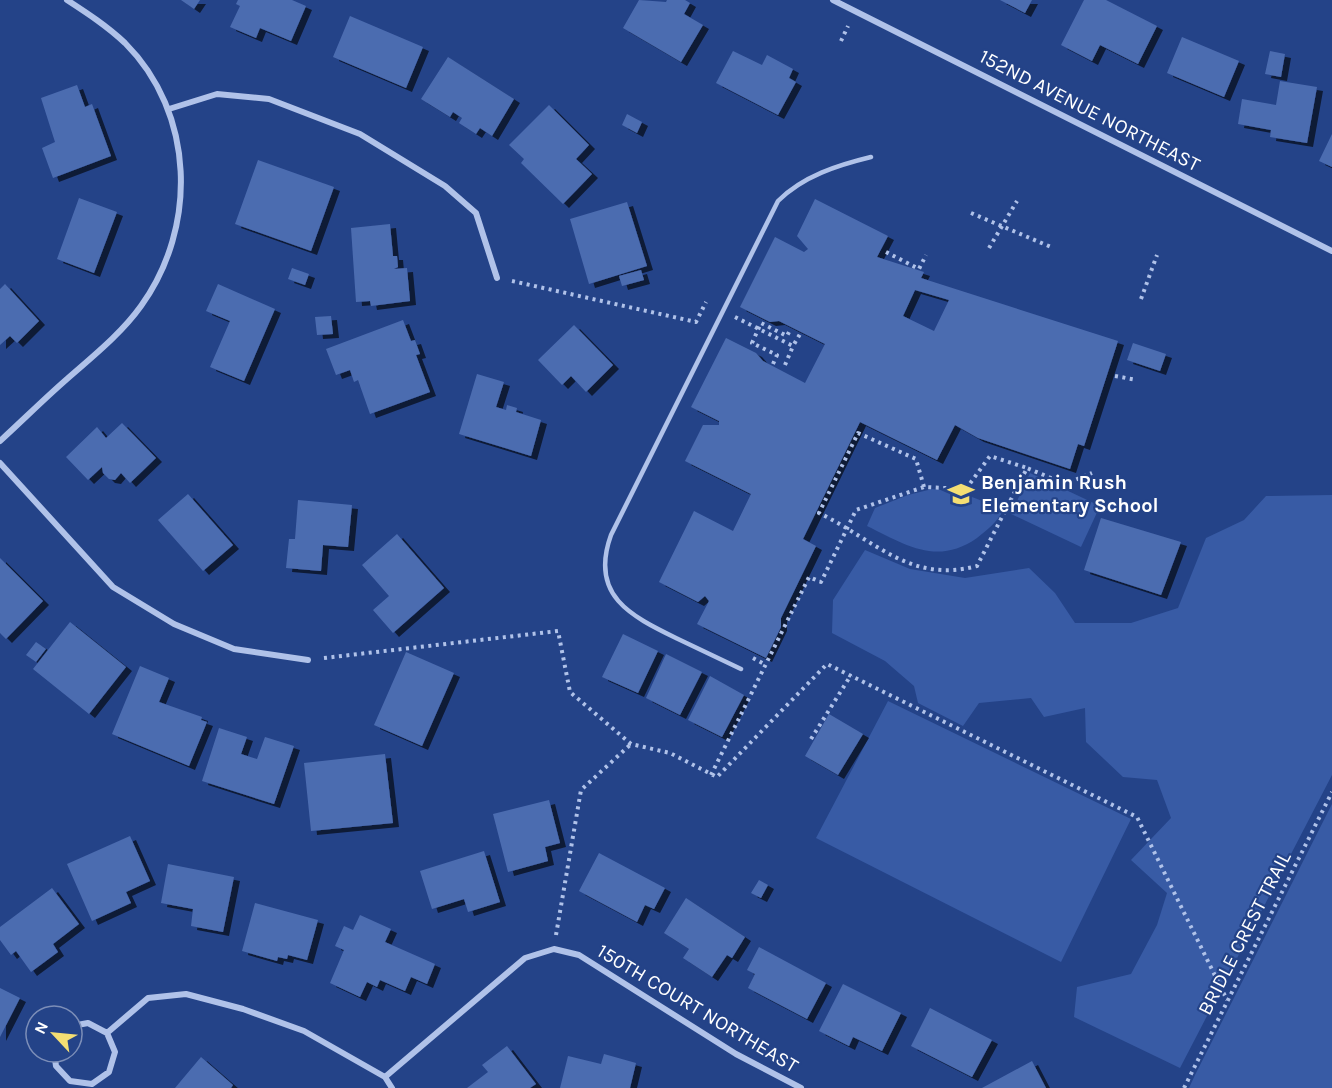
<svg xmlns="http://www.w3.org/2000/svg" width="1332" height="1088" viewBox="0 0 1332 1088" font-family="Karla,sans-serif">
<defs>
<filter id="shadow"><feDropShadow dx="6" dy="4" stdDeviation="0" flood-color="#0009"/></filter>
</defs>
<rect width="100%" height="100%" fill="#244388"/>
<path fill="#385ba5" d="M1030,473L1100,506L1081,547L1011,514Z
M932,489C959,491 979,498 1003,511C996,523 988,529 977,538C937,566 906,545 867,526L875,508L908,495Z
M1332,495V775L1180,1068L1074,1017L1077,987L1131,974L1157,925L1167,893L1131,860L1171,818L1157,780L1123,777L1086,742L1085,708L1044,717L1031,698L979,703L963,726L918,703L914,686L885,661L832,633L833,600L865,550L910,569L965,578L1029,568L1055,593L1075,623H1131L1178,608L1206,538L1244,520L1266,496Z
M888,701L1131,819L1061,962L816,838Z
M1332,804V1088H1189L1195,1075Z"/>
<path fill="#4c6cb0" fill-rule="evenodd" filter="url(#shadow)" d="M181,0H200L194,9Z
M238,0H292L306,6L291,41L260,28L256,38L230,27L240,6L236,4Z
M639,0L666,2L667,0H685L690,3L684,14L703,25L681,62L623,28Z
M1000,0H1032L1025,13Z
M1084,0H1106L1157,26L1138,64L1100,45L1092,61L1061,45Z
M350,16L423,47L406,88L333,57Z
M1182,37L1239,61L1224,97L1167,73Z
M733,51L762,65L767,55L793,69L789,78L796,82L778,115L716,83Z
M1270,51L1285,54L1281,77L1265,74Z
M448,57L514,99L492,136L480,128L476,134L459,123L462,118L453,112L450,117L421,99Z
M1280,81L1317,87L1307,143L1270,137L1271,130L1238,124L1242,99L1276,105Z
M77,85L85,107L92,104L111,156L53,178L42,148L55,142L41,98Z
M549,105L589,145L576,159L592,174L563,204L521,163L524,159L509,145Z
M627,114L642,122L637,133L622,125Z
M1332,134V167L1319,161Z
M258,160L334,187L311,251L235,224Z
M79,198L117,212L94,273L57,259Z
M815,199L888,236L877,257L924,272L921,278L1118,341L1084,446L1078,444L1070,469L978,438L955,425L937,460L860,422L803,539L816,546L781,618V627L766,658L697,624L709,601L705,596L698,602L659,582L694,511L733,531L751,494L685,461L703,425H719V421L691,407L726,338L756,353L763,361L805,383L825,344L779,321L770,322L740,307L775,237L804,252L808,249L797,236ZM915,290L949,300L934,331L903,316Z
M627,202L647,266L589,284L570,219Z
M390,224L393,256H397L398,267L394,269L407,268L410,301L371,306L370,301L356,302L351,228Z
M292,268L309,274L305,285L288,279Z
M641,270L644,280L622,286L619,276Z
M5,284L39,321L17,343L10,336L0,345V289Z
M218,284L275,309L244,381L210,367L230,321L206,311Z
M331,316L333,334L317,335L315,317Z
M403,320L411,341L415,340L420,354L416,355L430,392L370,414L358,380L354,382L350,370L336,375L326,349Z
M574,325L613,365L586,392L571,376L562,385L538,360Z
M1133,343L1166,354L1160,371L1127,360Z
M477,374L504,382L496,407L506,410L507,405L517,408L516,412L541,420L531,456L459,434Z
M122,423L156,458L130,483L121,473L115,480L109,479L103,473L102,467L88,480L66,457L97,427L106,438Z
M188,494L233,545L203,571L158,520Z
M298,500L352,505L348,547L323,545L321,571L286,568L289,539H295Z
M1101,518L1181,542L1161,595L1084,570Z
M397,534L444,588L393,633L373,610L389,596L362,565Z
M0,558L43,601L6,639L0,633Z
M70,622L126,667L89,714L33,669Z
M623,634L658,651L638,693L602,677Z
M36,642L46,649L36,662L26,655Z
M406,652L454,673L422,746L374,725Z
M666,654L702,672L680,715L646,698Z
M140,666L169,678L159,702L202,717L201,720L207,722L189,766L112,734Z
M710,676L744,695L722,737L688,720Z
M829,714L863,734L838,775L805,756Z
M219,728L247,737L241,754L257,759L265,737L294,746L274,804L202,781Z
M385,754L393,823L311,831L304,763Z
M549,800L560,843L545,847L548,861L508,872L493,814Z
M130,836L150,881L126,892L131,903L92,921L67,864Z
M484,851L500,902L468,912L464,899L432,909L420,871Z
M599,853L665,888L654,909L645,905L637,922L579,891Z
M168,864L234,877L223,932L191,926L193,909L161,903Z
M759,880L768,885L761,898L751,893Z
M52,888L79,924L53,944L58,952L31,972L16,951L11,955L0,940V927Z
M686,898L745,937L732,958L727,955L712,977L683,958L689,949L664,933Z
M255,903L318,920L307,960L288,955L287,959L278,957L277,961L242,951Z
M360,915L391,929L385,942L435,964L427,984L411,977L405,991L380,980L377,987L367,982L360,997L330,983L344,950L335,946L344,926L353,930Z
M759,947L826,983L807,1019L748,988L755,974L747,970Z
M843,984L901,1013L882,1051L853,1037L849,1046L819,1031Z
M0,988L20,998L0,1037Z
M930,1008L992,1040L972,1077L911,1046Z
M507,1046L536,1084L530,1088H467L488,1072L482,1065Z
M604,1054L636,1063L630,1088H560L568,1056L601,1064Z
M201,1057L233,1085L231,1088H175Z
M1032,1061L1046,1088H982Z"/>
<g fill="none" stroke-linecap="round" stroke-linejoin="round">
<path stroke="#b0c2e9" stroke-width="4" stroke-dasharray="3 4.5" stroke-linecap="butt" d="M841,41L848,26
M971,213L1051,247
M989,248L1017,201
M886,252L919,269L926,255
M512,281L696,322L706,302
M1141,299L1157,255
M735,317L793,346L800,334
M773,364L777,355L752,343L761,323L787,336L790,330
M785,365L793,346
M1115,376L1137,380
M924,487L916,459L858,433L819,513C875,540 910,584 977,566L1027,468L1065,484L1092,473
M324,658L558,631L570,692L631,744L670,753L717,777L827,664L1137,817L1227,1000
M753,658L766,665
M811,739L851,675
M711,775L809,577L821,582L856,510L924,487L966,489L990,456L1027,468
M556,935L581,790L631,744
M1184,1088L1332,792"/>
<path stroke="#b0c2e9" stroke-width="4.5" d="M741,669C720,659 699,649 678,639C631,616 589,596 611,535L778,201C803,176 838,165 871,157"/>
<path stroke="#b0c2e9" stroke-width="6" d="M833,0L1332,251
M169,109L217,94L269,99L360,134L445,186L476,213L497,278
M0,441C22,421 44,399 67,379C92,357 121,334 141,306C198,227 195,113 125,43C107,26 87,13 67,0
M0,463L113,587L174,624L234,649L308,660
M107,1033L148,998L186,994L243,1009L304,1031L385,1077L525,958L554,949L579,955L736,1054L801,1088
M54,1052L56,1066L70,1081L92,1084L109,1072L115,1052L107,1033L88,1023L72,1026
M385,1077L392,1088"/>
</g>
<defs>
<g id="school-bare" transform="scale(2.07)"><path d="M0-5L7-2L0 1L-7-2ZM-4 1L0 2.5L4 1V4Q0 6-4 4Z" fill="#f4de73" stroke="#244388" stroke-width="2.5" paint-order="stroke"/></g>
</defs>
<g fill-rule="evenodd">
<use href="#school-bare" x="961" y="494"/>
</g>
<g text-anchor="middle" stroke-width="4.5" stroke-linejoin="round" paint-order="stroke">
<g font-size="20" fill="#fff" stroke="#244388">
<text transform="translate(1090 110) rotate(27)" y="7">152ND AVENUE NORTHEAST</text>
<text transform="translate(1244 933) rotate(-63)" y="7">BRIDLE CREST TRAIL</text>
<text transform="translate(698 1008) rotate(31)" y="7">150TH COURT NORTHEAST</text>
</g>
<g font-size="20" font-weight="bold" fill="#fff" stroke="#244388" text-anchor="start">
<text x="981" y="489">Benjamin Rush<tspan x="981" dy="23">Elementary School</tspan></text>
</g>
</g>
<g transform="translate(54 1034) rotate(296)"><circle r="28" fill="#244388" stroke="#7c8eb8" stroke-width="1.5"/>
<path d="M0-4.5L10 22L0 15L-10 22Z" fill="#f4de73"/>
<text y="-9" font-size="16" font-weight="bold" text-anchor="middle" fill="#ffffff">N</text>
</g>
</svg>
